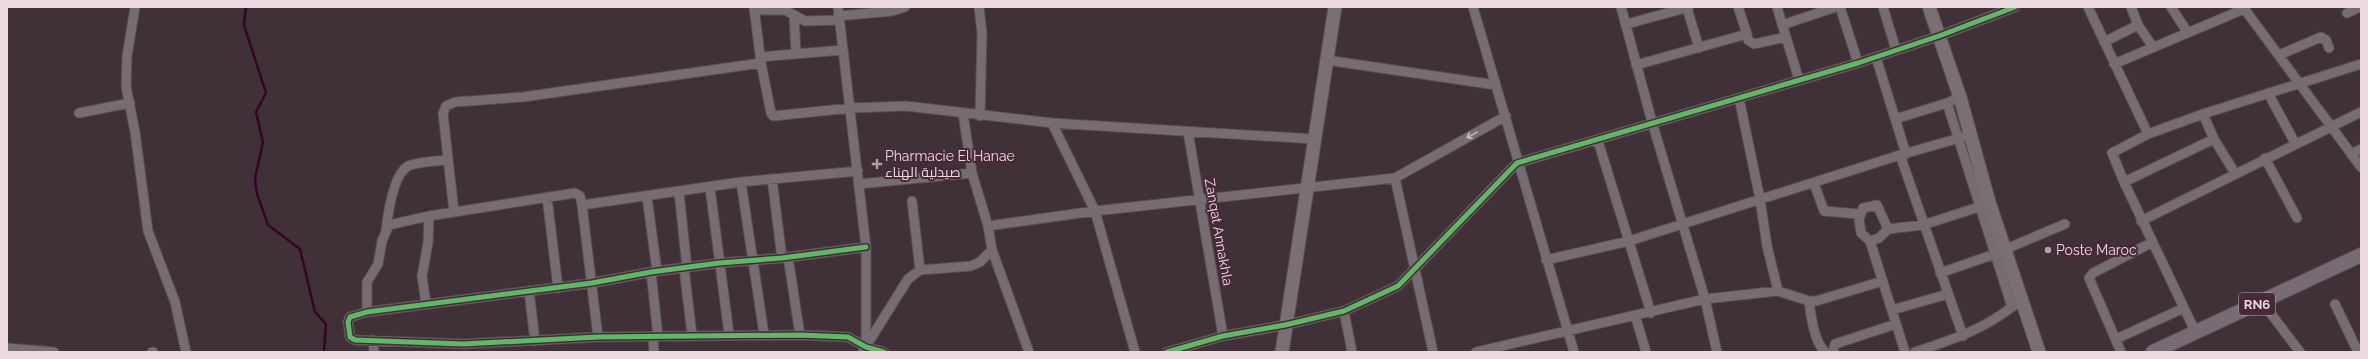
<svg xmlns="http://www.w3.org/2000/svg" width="2368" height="359" viewBox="0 0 2368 359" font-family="Raleway,Cairo,sans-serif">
<rect width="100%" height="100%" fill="#403038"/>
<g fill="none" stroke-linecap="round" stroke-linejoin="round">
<path stroke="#390424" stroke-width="2.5" d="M246,7L244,25L266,93L256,112L263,142L255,178L257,194L268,225L300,249L315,312L326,324L324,352"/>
<g stroke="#5a4d53" stroke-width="11">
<path id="street" d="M135,7L127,56L126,86L135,132L148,231L175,302L186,352
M754,7L761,63L771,113L773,116L851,108L906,106L1052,123L1314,139
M838,7L866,247V347
M979,7L982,33L980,116
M1473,7L1574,352
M1621,7L1652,122L1705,299L1717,352
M1738,7L1747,34
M1777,7L1799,80
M1840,7L1858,63
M1883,7L1896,50
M2088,7L2148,134
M2131,7L2138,25L2153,47
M2171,7L2188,33
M2243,7L2361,167
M1687,8L1699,48
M754,10H785L805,21L839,20
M2347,13L2360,7
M794,15L796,54
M839,16L892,11L905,7
M1627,24L1689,7
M1782,25L1836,7
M2104,42L2138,25
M2279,55L2321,37L2326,40L2329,48
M760,57L843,50
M1876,57L1906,154
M1326,60L1496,85
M2114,64L2244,9
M1636,65L1747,34L1748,40L1754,44L1786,37
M2268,93L2295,143
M1960,97L1947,103L2012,307
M1739,98L1760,199L1767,246L1778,291
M79,113L130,103
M963,113L972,173L988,226
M2203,114L2214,139L2235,173
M1895,119L1947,103
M1052,123L1095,211L1135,352
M1188,132L1223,336
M1598,141L1651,313
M2351,154L2361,149
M1900,155L1963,336
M2265,158L2297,218
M1395,178L1433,352
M772,179L782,258
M741,182L764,334
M2124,182L2112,153L2148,134L2203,114L2361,64
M1814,183L1824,211L1859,214
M859,184L972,173
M710,188L729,334
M679,192L687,268
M547,197L558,288
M647,197L657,271
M912,201L920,270
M582,205L741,182L858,171
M454,212L443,114L446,106L455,102L523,97L761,63
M2141,221L2361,112
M1888,229L1877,205L1863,208L1859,219L1861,233L1870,241L1905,352
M386,230C388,213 393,175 408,166C415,162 438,161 447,160
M1870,241L1879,238L1888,229L1923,225L1985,205
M866,247L782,258L719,263L651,272L592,283L367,312L350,317L348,322L350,337L355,340L463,344L598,337L800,335L848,337L866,347L884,352
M2006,249L2065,224
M992,250L1029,352
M788,257L800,335
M1546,260L1629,241L1900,155L1970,135
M684,268L692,335
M651,272L658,336
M1940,273L1995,254
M529,291L535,341
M1809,301C1811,317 1814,341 1825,352
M2262,302L2300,352
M426,304L422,276L428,243L429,216
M2335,304L2358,352
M1892,310L1948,294
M1344,311L1352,352
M367,312V282L378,264L382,241L389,225L429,216L575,193L580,196L582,205L598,337
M1635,315L1646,352
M2195,331L2124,182L2214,139
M653,336L654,352
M2116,339L2184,308
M373,340L374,352
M7,348L54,352
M863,351L908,279L920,270L971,266L980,262L992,250L988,226L1095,211L1395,178L1506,116
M152,352H153
M1167,352L1223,336L1285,325L1344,311L1398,286L1517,163L1858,63L1939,36L2015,7
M1476,352L1705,299L1778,291L1809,301H1816L1883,281
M1833,352L1835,344L1896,324
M1915,352C1954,339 1983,330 2016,304
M2121,352L2089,278L2093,273L2151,243"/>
</g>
<g stroke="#5a4d53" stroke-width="15">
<path id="secondary" d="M1929,7L1960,97L1989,202L2039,352
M1282,352L1335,7"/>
</g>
<g stroke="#5a4d53" stroke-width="16">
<path id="primary" d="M2153,352L2361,255"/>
</g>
<use href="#street" stroke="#756d71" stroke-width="9"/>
<use href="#secondary" stroke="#787074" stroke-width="13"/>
<use href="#primary" stroke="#776c73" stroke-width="14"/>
<g stroke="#472938" stroke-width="8">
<path id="cycleway" d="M866,247L782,258L719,263L651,272L592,283L367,312L350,317L348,322L350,337L355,340L463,344L598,337L800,335L848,337L866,347L884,352
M1167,352L1223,336L1285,325L1344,311L1398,286L1517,163L1858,63L1939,36L2015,7"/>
</g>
<use href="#cycleway" stroke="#5cba63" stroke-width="5"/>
</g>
<defs><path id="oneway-shaft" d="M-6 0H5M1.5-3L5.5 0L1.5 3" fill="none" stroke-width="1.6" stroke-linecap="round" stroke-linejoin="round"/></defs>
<use stroke="#c8b8bf" href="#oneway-shaft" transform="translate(1472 135) rotate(151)"/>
<g fill="#b09da6" stroke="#472938" stroke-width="1.5">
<path d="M875 158h4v4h4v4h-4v4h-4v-4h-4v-4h4z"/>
<circle cx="2048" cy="250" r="4"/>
</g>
<g text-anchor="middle" stroke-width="4" stroke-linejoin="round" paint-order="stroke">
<rect fill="#472938" stroke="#baa4ae" stroke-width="1" x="2239" y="293" width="36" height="22" rx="3"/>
<g font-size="13" font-weight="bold" fill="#ecd8e1">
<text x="2257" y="309">RN6</text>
</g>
<g font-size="14" fill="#ecd8e1" stroke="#472938" text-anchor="start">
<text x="885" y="161">Pharmacie El Hanae<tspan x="885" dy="16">صيدلية الهناء</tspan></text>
<text x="2056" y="255">Poste Maroc</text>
</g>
<g font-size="14" fill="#ecd8e1" stroke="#472938">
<text transform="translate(1219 232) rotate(80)" y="5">Zanqat Annakhla</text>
</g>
</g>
<rect width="2368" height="359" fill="none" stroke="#ecd8e1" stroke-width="16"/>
</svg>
